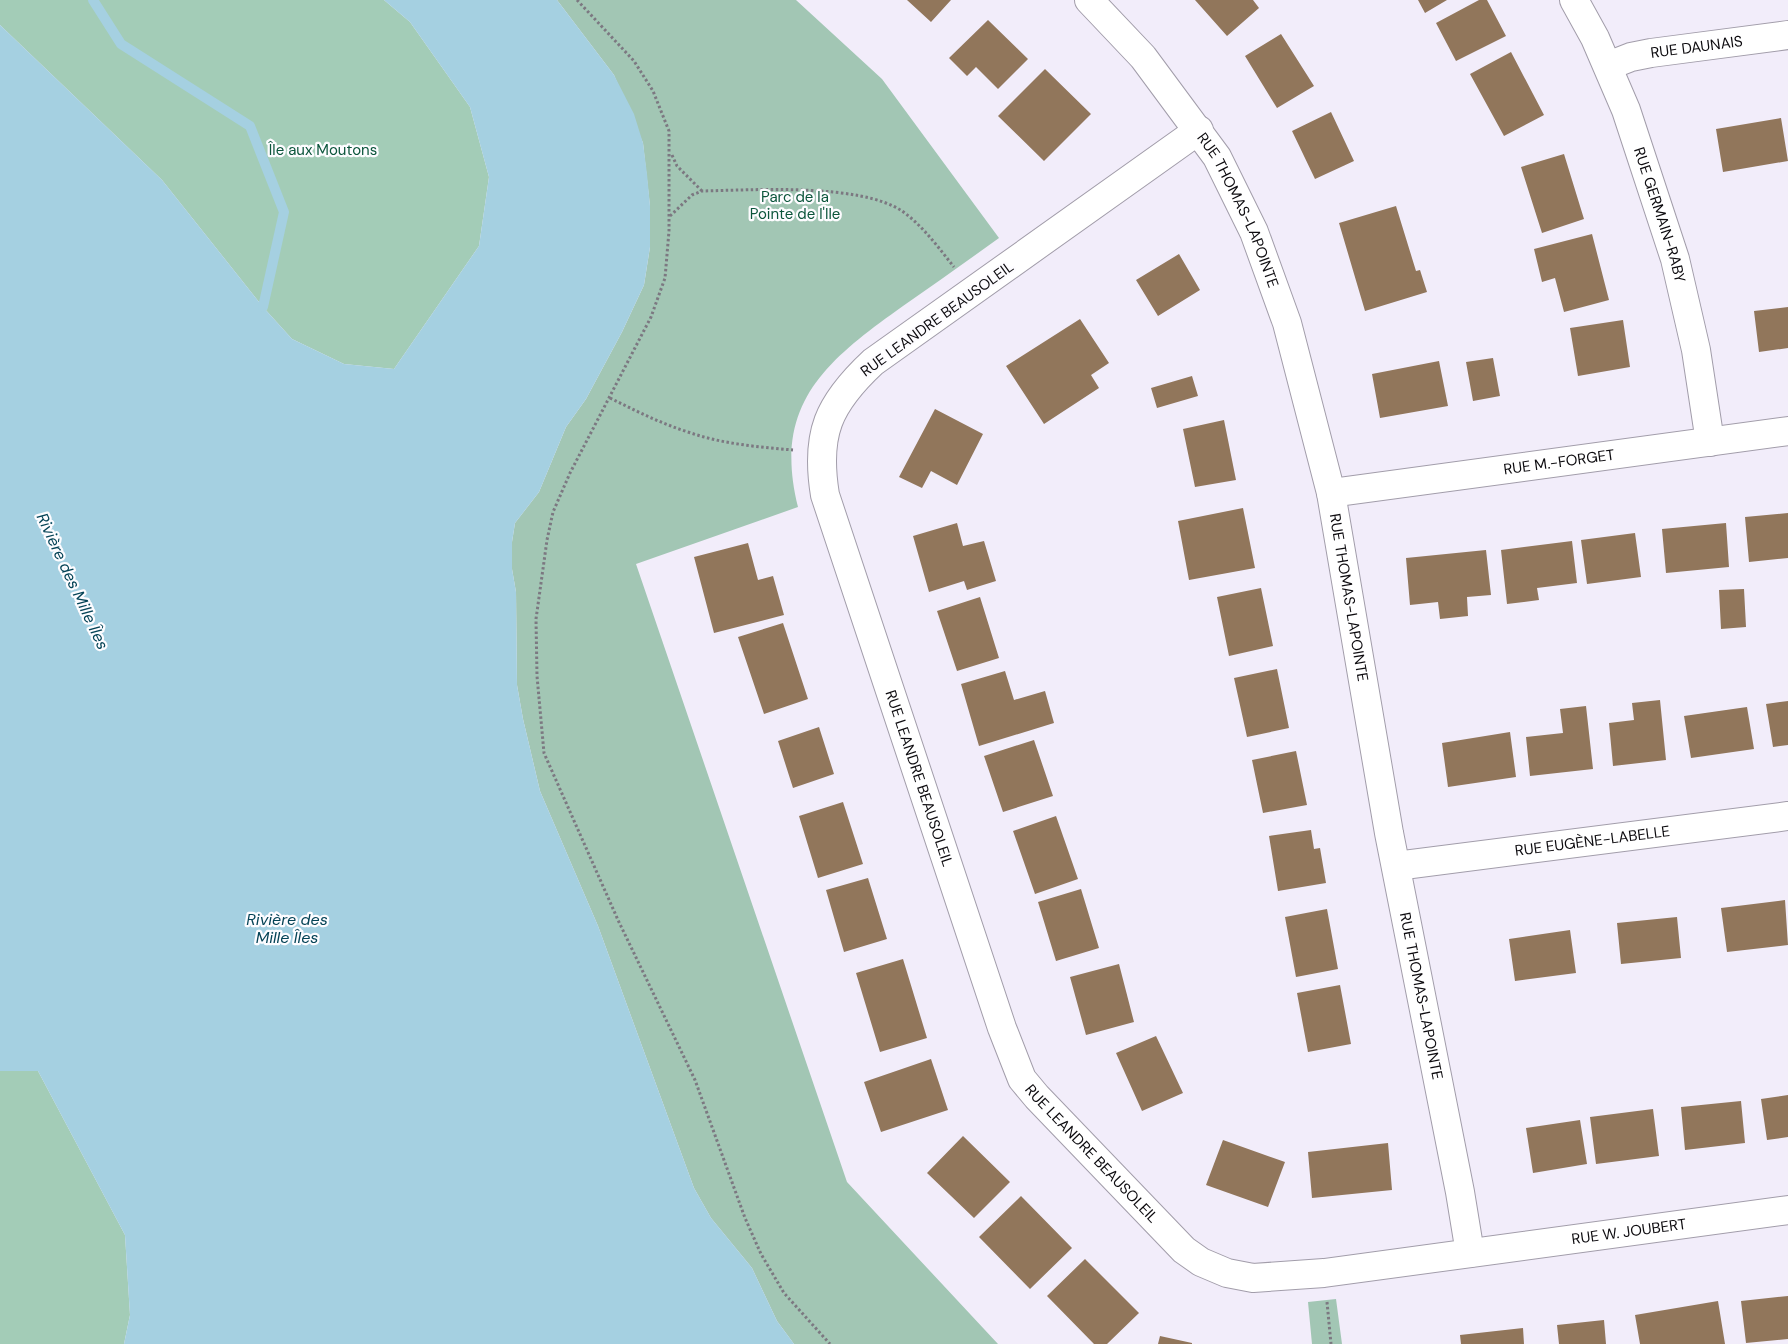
<svg xmlns="http://www.w3.org/2000/svg" width="1788" height="1344" viewBox="0 0 1788 1344" font-family="'DM Sans',sans-serif">
<rect width="100%" height="100%" fill="#f2edfa"/>
<path fill="#a2c6b4" d="M557,0H796L882,79L999,238C967,261 935,284 903,306C826,361 772,404 798,507L636,564L847,1182L998,1344H794L777,1321L752,1268L711,1218L694,1188L598,926L540,791L523,719L517,685L516,592L512,569V542L515,523L539,492L566,427L586,399L622,332L644,285L650,247V206L643,143L614,75Z
M1336,1299L1342,1344H1312L1308,1302Z"/>
<path fill="#a3ccb7" d="M0,0H384L410,22L470,107L489,177L479,246L394,369L344,364L292,339L263,307L162,180L0,25Z
M0,1071H38L125,1235L130,1315L124,1344H0Z"/>
<path fill="#a5d0e1" d="M384,0H557L614,75L634,114L643,143L647,174L650,206V247L644,285L622,332L586,399L566,427L539,492L515,523L512,542V569L516,592L517,685L523,719L540,791L598,926L694,1188L711,1218L752,1268L777,1321L794,1344H124L130,1315L125,1235L38,1071H0V25L162,180L263,307L292,339L344,364L394,369L479,246L489,177L470,107L410,22Z"/>
<g fill="none" stroke-linecap="round" stroke-linejoin="round">
<path stroke="#a5d0e1" stroke-width="10" d="M93,0L121,44L250,126L284,212L263,307"/>
</g>
<path fill="#91765b" d="M907,0H951L931,22Z
M1195,0H1253L1259,8L1227,36Z
M1418,0H1447L1425,13Z
M1479,0H1487L1506,36L1456,61L1436,23Z
M988,20L1028,59L998,89L976,67L967,76L949,58Z
M1281,34L1314,86L1277,108L1245,56Z
M1511,52L1544,115L1504,136L1470,74Z
M1045,69L1091,114L1044,161L998,116Z
M1331,112L1354,161L1315,179L1292,131Z
M1781,118L1788,161L1723,172L1716,129Z
M1564,154L1584,219L1542,233L1521,167Z
M1396,206L1416,271L1420,270L1427,292L1365,311L1339,223Z
M1592,234L1609,300L1564,312L1555,278L1542,282L1534,249Z
M1179,254L1200,290L1158,316L1136,280Z
M1788,307V348L1759,352L1754,311Z
M1080,319L1109,363L1091,375L1099,388L1044,424L1006,366Z
M1623,320L1630,367L1578,376L1570,328Z
M1493,358L1500,396L1473,401L1466,362Z
M1439,361L1448,406L1380,418L1372,374Z
M1192,376L1198,396L1157,408L1151,388Z
M935,409L983,434L957,485L931,471L922,488L899,477Z
M1224,420L1236,480L1195,487L1183,429Z
M1243,508L1255,568L1189,580L1178,521Z
M1788,513V558L1749,562L1745,517Z
M957,523L963,546L984,541L996,581L967,590L964,581L929,592L913,536Z
M1726,523L1729,567L1666,573L1662,529Z
M1635,533L1641,577L1587,584L1581,540Z
M1572,541L1577,583L1537,588L1539,600L1507,604L1501,550Z
M748,543L758,580L773,576L784,615L714,633L694,557Z
M1486,550L1491,595L1467,597L1468,616L1440,619L1438,602L1410,605L1406,558Z
M1261,588L1273,646L1229,656L1217,597Z
M1744,589L1746,627L1721,629L1719,590Z
M980,597L999,658L957,671L937,611Z
M783,623L808,699L764,714L738,637Z
M1277,669L1289,728L1247,737L1234,678Z
M1005,671L1014,700L1045,691L1054,723L979,746L961,684Z
M1660,700L1666,760L1613,766L1609,723L1634,720L1632,703Z
M1788,701V745L1773,747L1766,704Z
M1586,706L1593,769L1530,776L1526,737L1563,733L1560,709Z
M1747,707L1754,749L1691,758L1684,716Z
M819,727L834,774L793,788L778,741Z
M1510,732L1516,777L1448,787L1442,743Z
M1034,740L1053,796L1003,812L984,756Z
M1296,751L1307,805L1263,813L1252,760Z
M843,802L863,864L818,878L799,816Z
M1056,816L1078,879L1035,894L1013,831Z
M1311,830L1314,849L1320,848L1326,883L1278,891L1269,836Z
M868,878L887,939L844,952L826,890Z
M1081,889L1099,948L1056,961L1038,902Z
M1785,900L1788,945L1727,952L1721,908Z
M1327,909L1338,969L1296,977L1285,917Z
M1677,917L1681,958L1621,964L1617,923Z
M1570,930L1576,973L1515,981L1509,939Z
M903,959L927,1038L880,1052L856,973Z
M1119,964L1134,1022L1086,1035L1070,977Z
M1340,985L1351,1044L1308,1052L1297,993Z
M1156,1036L1183,1093L1142,1111L1116,1053Z
M931,1059L948,1110L881,1132L864,1082Z
M1788,1095V1137L1767,1140L1761,1099Z
M1741,1101L1745,1143L1685,1150L1681,1107Z
M1653,1109L1659,1156L1596,1164L1590,1117Z
M1580,1120L1587,1164L1533,1173L1526,1128Z
M963,1136L1010,1182L974,1218L927,1173Z
M1223,1140L1285,1162L1268,1207L1206,1185Z
M1388,1143L1392,1190L1312,1198L1308,1152Z
M1021,1196L1072,1248L1030,1289L979,1237Z
M1085,1259L1139,1313L1107,1344H1094L1047,1296Z
M1788,1296V1339L1746,1343L1741,1301Z
M1718,1301L1725,1344H1640L1635,1315Z
M1604,1320L1606,1344H1559L1557,1325Z
M1523,1328L1524,1344H1461L1460,1335Z
M1160,1336L1192,1343V1344H1158Z"/>
<g fill="none" stroke-linecap="round" stroke-linejoin="round">
<g stroke="#a29daa" stroke-width="30">
<g id="minor">
<path id="s1" d="M1089,0L1143,57L1217,157L1254,232L1287,323L1331,493L1389,833L1460,1192L1470,1253"/>
<path id="s2" d="M1574,0L1595,38L1626,110L1675,259L1696,350L1710,442"/>
<path id="s3" d="M1608,66L1631,57L1651,53L1788,35"/>
<path id="s4" d="M1199,130L873,362C828,404 815,434 825,495L1002,1028L1022,1079L1037,1097L1184,1250L1201,1262L1227,1273L1253,1278L1324,1273L1788,1210"/>
<path id="s5" d="M1331,493L1788,431"/>
<path id="s6" d="M1396,866L1788,816"/>
</g>
</g>
<path stroke="#7c7881" stroke-width="3" stroke-dasharray="2.5 2.5" stroke-linecap="butt" d="M577,0L634,61L653,91L669,131V231L665,278L651,317L570,473L553,512L547,540L536,619L537,676L544,753L618,920L695,1080L745,1218L761,1254L784,1293L830,1344
M672,155L677,166L702,191
M670,216L692,195L702,191C753,190 860,183 902,211C923,226 938,247 954,267
M610,398C636,411 662,424 691,433C723,444 759,447 793,450
M1327,1302L1331,1344"/>
<use href="#minor" stroke="#fff" stroke-width="28"/>
</g>
<g text-anchor="middle" stroke-width="4.5" stroke-linejoin="round" paint-order="stroke">
<g font-size="15" fill="#0d0b0f" stroke="#fdfcff">
<text dy="5" stroke="none"><textPath href="#s3" startOffset="91">RUE DAUNAIS</textPath></text>
<text dy="5" stroke="none"><textPath href="#s1" startOffset="260">RUE THOMAS-LAPOINTE</textPath></text>
<text dy="5" stroke="none"><textPath href="#s2" startOffset="232">RUE GERMAIN-RABY</textPath></text>
<text transform="translate(937 319) rotate(-36)" y="5">RUE LEANDRE BEAUSOLEIL</text>
<text dy="5" stroke="none"><textPath href="#s5" startOffset="230">RUE M.-FORGET</textPath></text>
<text dy="5" stroke="none"><textPath href="#s1" startOffset="665">RUE THOMAS-LAPOINTE</textPath></text>
<text dy="5" stroke="none"><textPath href="#s4" startOffset="848">RUE LEANDRE BEAUSOLEIL</textPath></text>
<text dy="5" stroke="none"><textPath href="#s6" startOffset="198">RUE EUGÈNE-LABELLE</textPath></text>
<text dy="5" stroke="none"><textPath href="#s1" startOffset="1070">RUE THOMAS-LAPOINTE</textPath></text>
<text dy="5" stroke="none"><textPath href="#s4" startOffset="1268">RUE LEANDRE BEAUSOLEIL</textPath></text>
<text dy="5" stroke="none"><textPath href="#s4" startOffset="1856">RUE W. JOUBERT</textPath></text>
</g>
<g font-size="15" fill="#0b553b" stroke="#fdfcff">
<text x="323" y="155">Île aux Moutons</text>
<text x="795" y="202">Parc de la<tspan x="795" dy="17">Pointe de l'Ile</tspan></text>
</g>
<g font-size="16" font-style="italic" fill="#044356" stroke="#fdfcff">
<text transform="translate(73 581) rotate(65)" y="6">Rivière des Mille Îles</text>
<text x="287" y="925">Rivière des<tspan x="287" dy="18">Mille Îles</tspan></text>
</g>
</g>
</svg>
